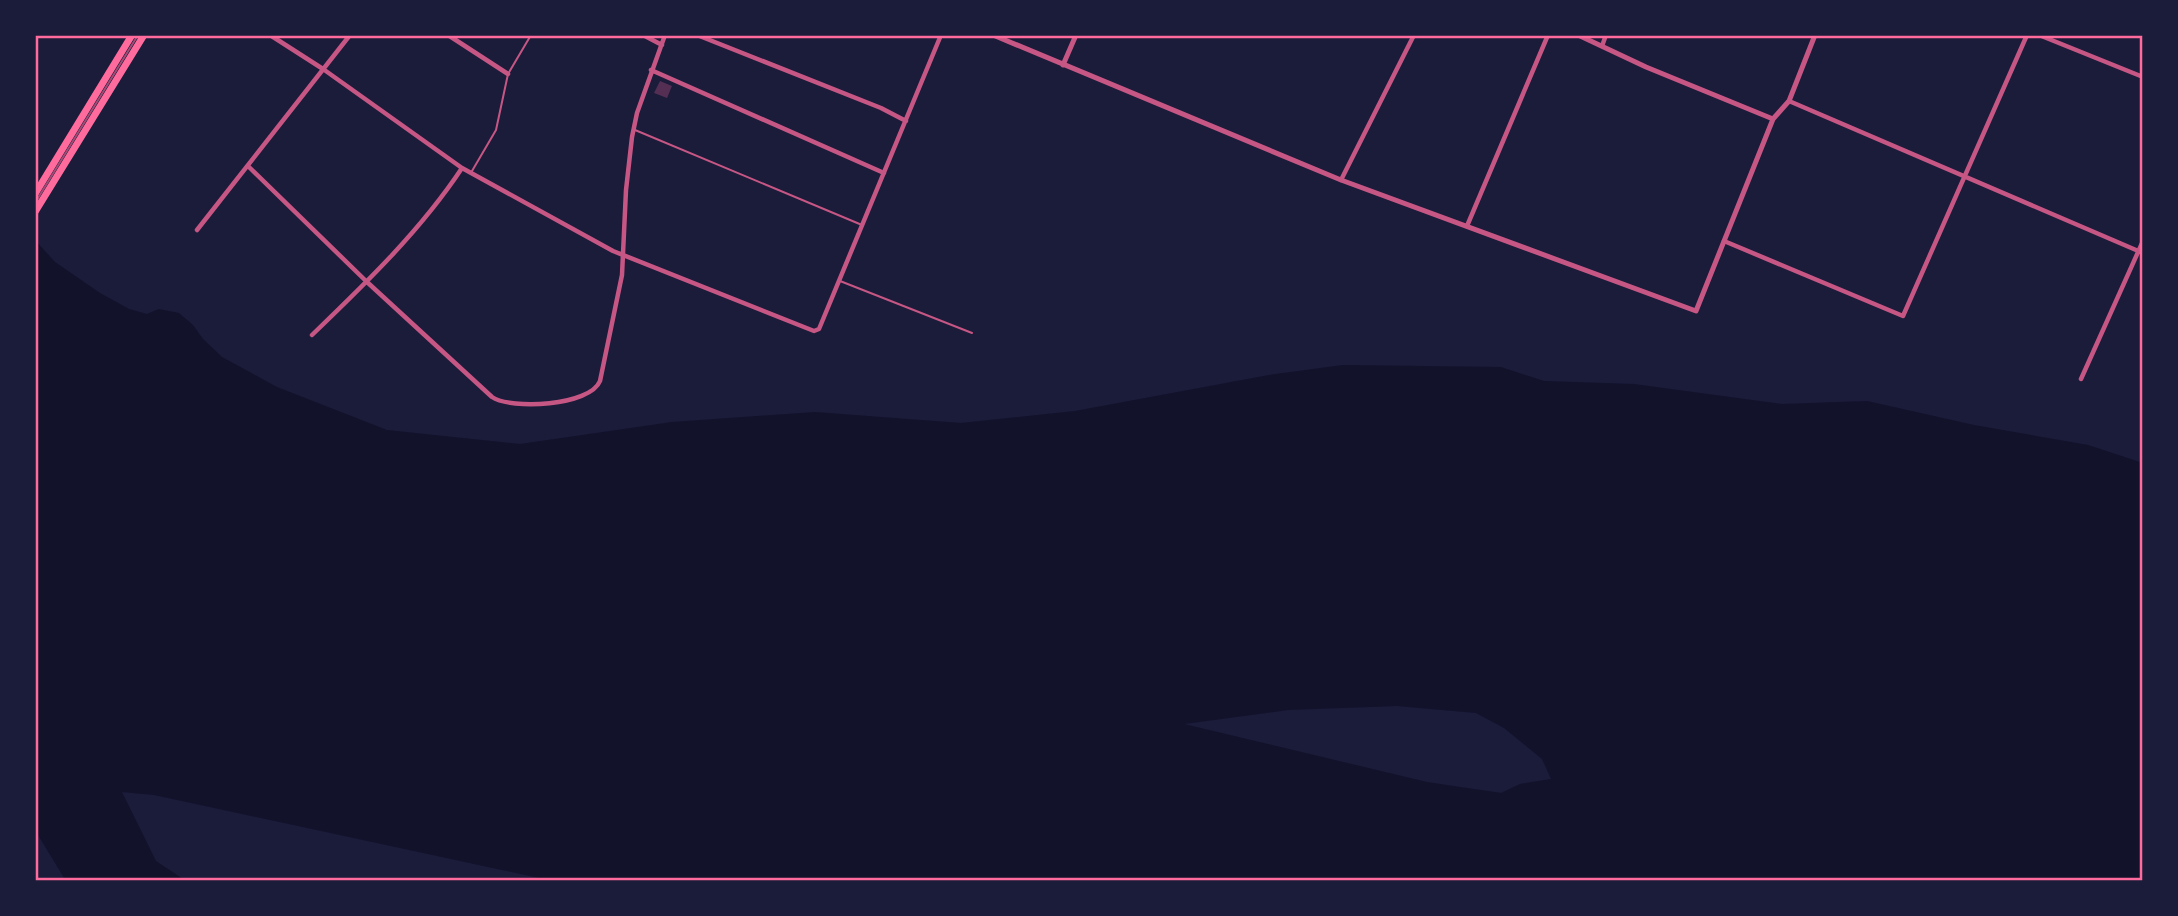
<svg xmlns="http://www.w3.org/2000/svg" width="2178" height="916" viewBox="0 0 2178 916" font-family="'Noto Sans',sans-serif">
<rect width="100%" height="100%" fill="#1b1b3a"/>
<path fill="#12122b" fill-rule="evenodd" d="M35,240L55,262L100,293L129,309L147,314L159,309L179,313L193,325L203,339L222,357L277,387L387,430L520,444L672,422L815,412L961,423L1075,411L1269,375L1343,365L1501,367L1544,381L1634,384L1782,404L1867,401L1974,425L2088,445L2143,463V881H553L154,795L122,792L156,861L186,881H66L35,830ZM1397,706L1476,713L1504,728L1542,759L1551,779L1520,784L1501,793L1427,782L1184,724L1288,710Z"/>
<path fill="#542f53" d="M660,81L672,86L667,98L654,93Z"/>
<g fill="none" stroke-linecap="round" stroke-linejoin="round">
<path stroke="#c65784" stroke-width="2" d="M635,130L862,225
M472,171L496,130L508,74L531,35
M840,281L972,333"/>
<path stroke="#c65784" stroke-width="4.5" d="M270,35L323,69L462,168L613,251L814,331L819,329L941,35
M448,35L508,74
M643,35L662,45
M697,35L881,108L906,121
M2039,35L2143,77
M1602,46L1606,35
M651,70L884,173
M1789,101L2143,253
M249,167L367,282L492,397C511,410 590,406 600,381L622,275L626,190L632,137L637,113L665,35
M1341,180L1414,35
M1467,226L1548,35
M197,230L350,35
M1724,241L1903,316L2027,35
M312,335C366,283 421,230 462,168
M2081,379L2143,241"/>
<path stroke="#c65784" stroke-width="5" d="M993,35L1341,180L1696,311L1773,119L1789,101L1815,35
M1578,35L1646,67L1773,119
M1063,65L1076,35"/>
<path stroke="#ff6b9d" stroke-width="7" d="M35,194L132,35
M35,212L144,35"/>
<path stroke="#a44b75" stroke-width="2" d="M35,203L138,35"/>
</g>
<rect width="2178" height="916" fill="none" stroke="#1b1b3a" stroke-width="74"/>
<rect x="37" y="37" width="2104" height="842" fill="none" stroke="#ff6b9d" stroke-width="2.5"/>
</svg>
